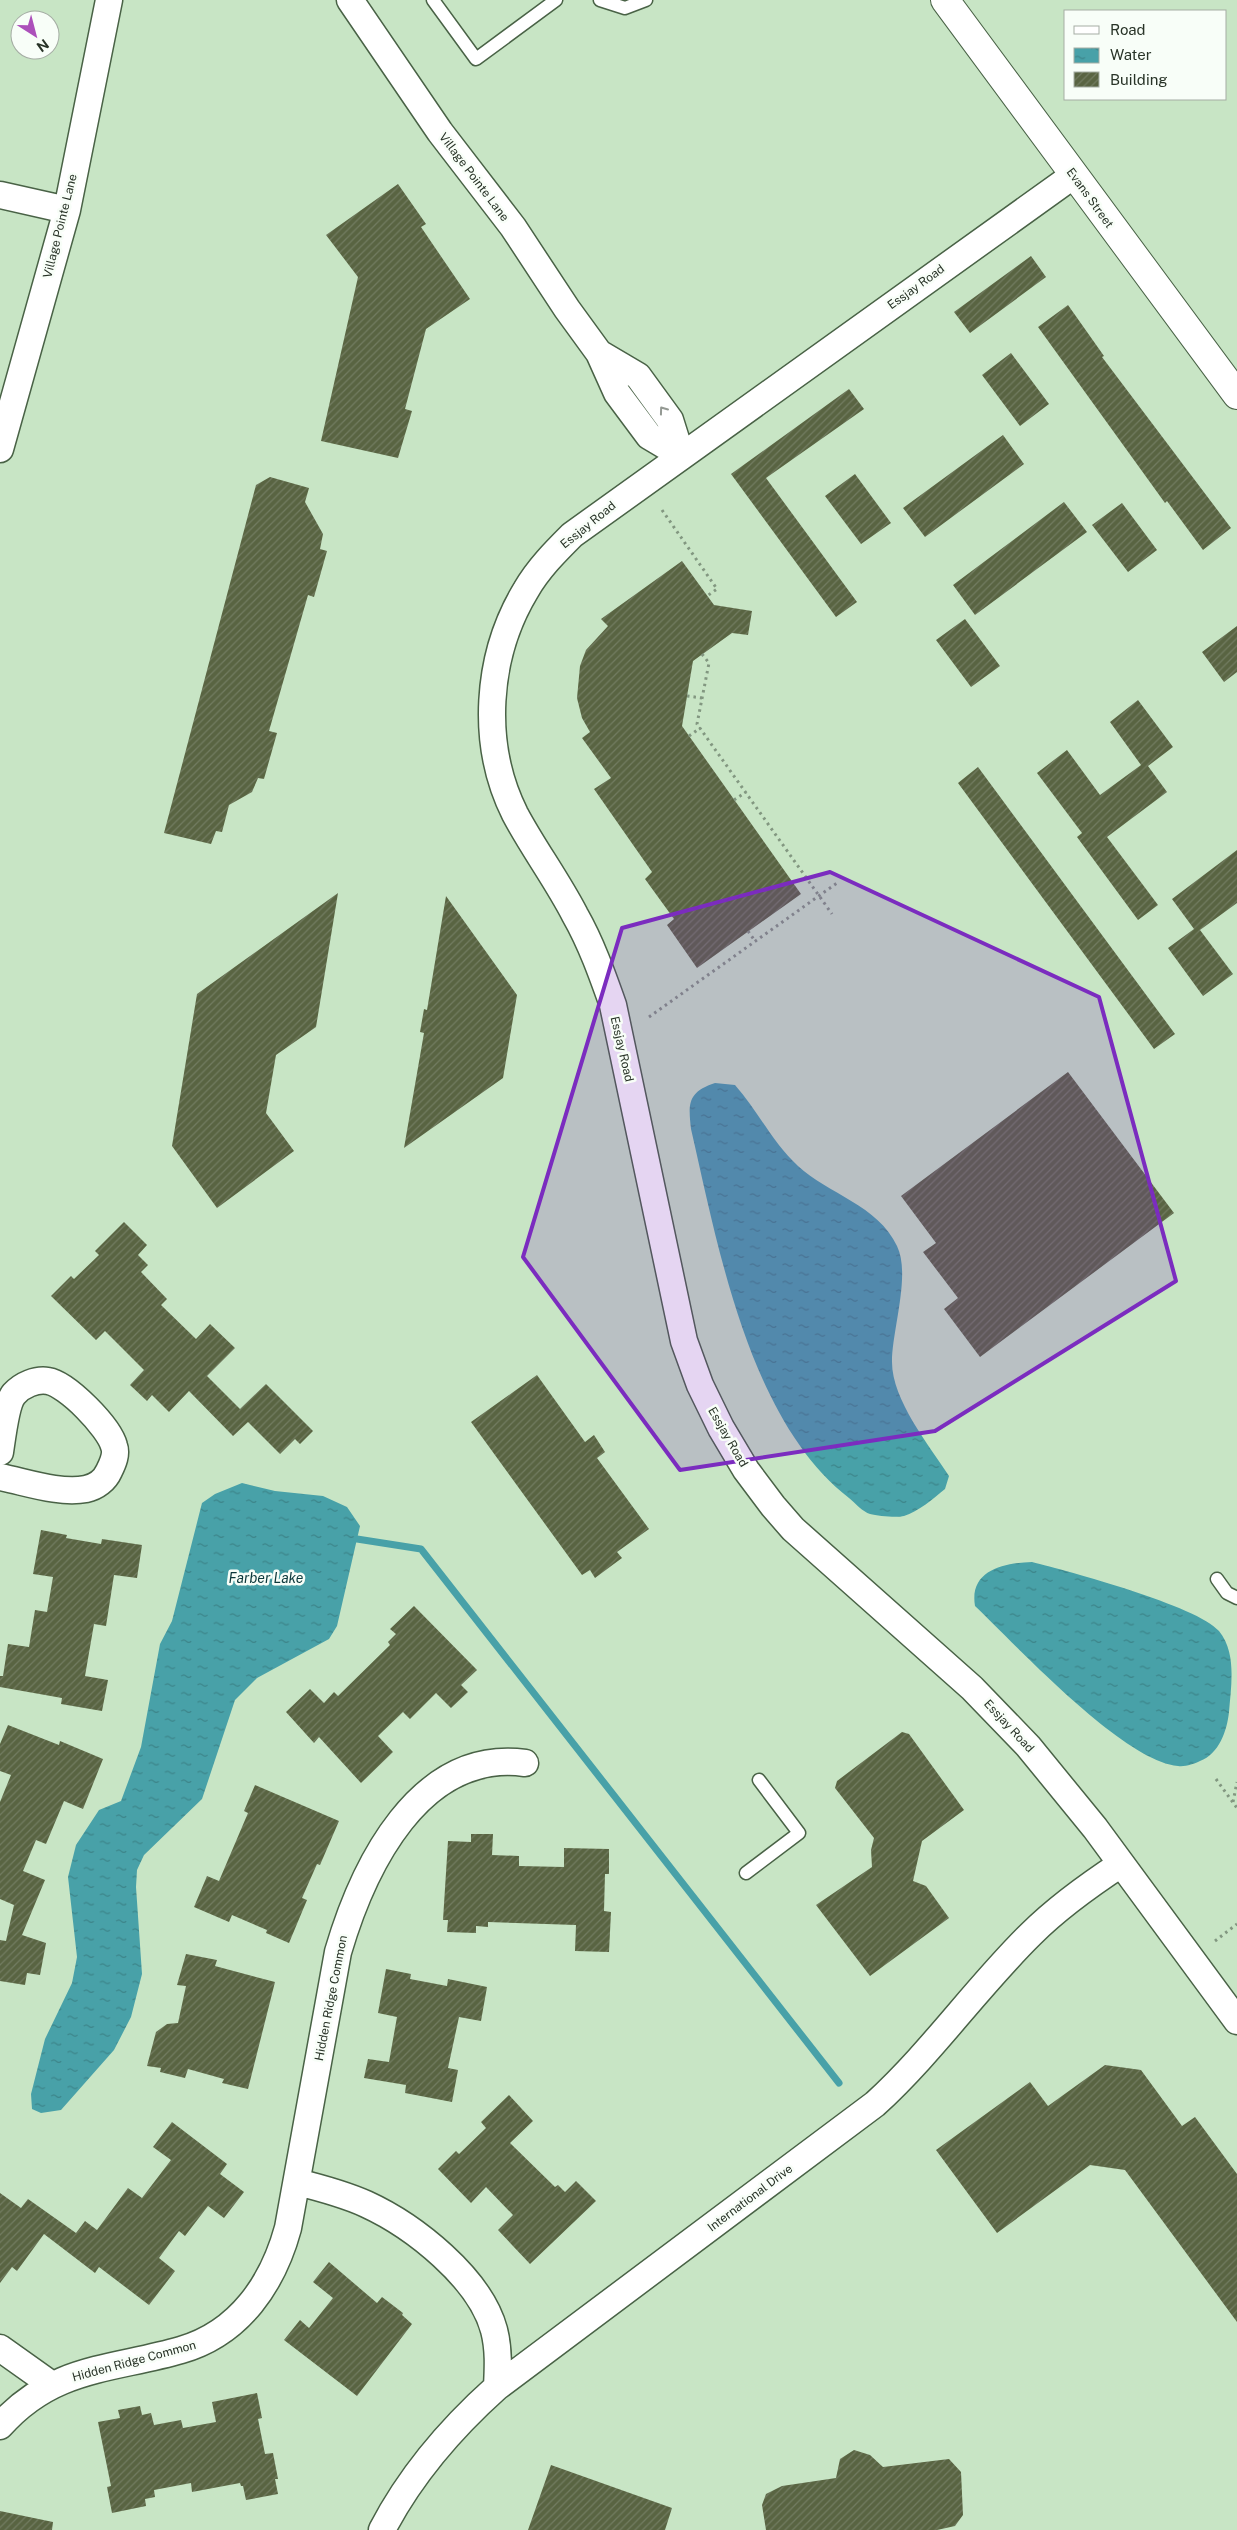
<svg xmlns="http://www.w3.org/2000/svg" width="1237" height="2530" viewBox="0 0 1237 2530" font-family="'Public Sans',sans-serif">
<defs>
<pattern id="water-ripples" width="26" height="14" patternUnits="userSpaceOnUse" patternTransform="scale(1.25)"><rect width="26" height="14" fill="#48a1a8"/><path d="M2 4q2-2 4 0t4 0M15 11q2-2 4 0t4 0" fill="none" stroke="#3c8489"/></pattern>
<pattern id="building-hatch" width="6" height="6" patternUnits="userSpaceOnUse" patternTransform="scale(1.25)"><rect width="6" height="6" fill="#596442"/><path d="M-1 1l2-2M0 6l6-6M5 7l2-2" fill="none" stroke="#727c61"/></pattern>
</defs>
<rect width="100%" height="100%" fill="#c8e5c5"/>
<path fill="url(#water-ripples)" d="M715,1083L735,1085C758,1111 772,1142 798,1166C828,1194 878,1205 897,1246C911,1275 892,1330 892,1362C892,1400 929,1445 949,1476L945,1489C934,1498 918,1512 904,1516C897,1518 878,1516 870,1514C863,1512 855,1503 849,1498C749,1421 718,1246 691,1129C688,1103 688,1092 715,1083Z
M242,1483L275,1491L323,1496L347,1507L360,1526L337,1626L329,1639L257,1678L235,1700L202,1799L144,1855L137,1870L136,1887L142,1974L131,2017L114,2050L61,2110L41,2113L32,2109L31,2094L45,2039L72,1983L77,1957L68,1877L76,1845L99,1810L121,1801L141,1747L160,1644L172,1621L202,1503L215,1494Z
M1032,1562C1068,1571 1198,1606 1219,1631C1237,1653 1231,1686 1229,1712C1227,1731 1219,1754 1200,1761C1194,1764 1185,1767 1178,1766C1123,1761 1017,1646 975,1606C969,1570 1004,1563 1032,1562Z"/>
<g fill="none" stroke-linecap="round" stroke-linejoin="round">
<path stroke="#48a1a8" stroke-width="7" d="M357,1539L421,1549L839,2083"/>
</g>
<path fill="url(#building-hatch)" d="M398,184L426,224L421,227L470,299L426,329L405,409L412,411L398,458L321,441L358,277L326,235Z
M1031,256L1046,277L970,333L954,312Z
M1068,305L1104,356L1102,357L1231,528L1203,550L1167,501L1165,503L1038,327Z
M1011,353L1049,404L1020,426L982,375Z
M849,389L864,409L766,478L857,602L836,617L731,474Z
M1003,435L1024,464L925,537L903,508Z
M855,474L891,523L861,544L825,496Z
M270,477L309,488L305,502L323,534L320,549L327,551L314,597L308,595L269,731L277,733L264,779L258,778L252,792L229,805L222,832L216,831L211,844L164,833L256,485Z
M1064,502L1087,532L975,615L953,585Z
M1122,503L1157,550L1128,572L1092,525Z
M682,561L714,605L752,611L748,635L732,633L693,661L682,726L801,894L697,968L667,925L674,919L645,879L652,872L594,789L611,778L582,738L590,732L582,718L577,698L580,666L586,650L608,626L601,619Z
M965,619L1000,666L971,687L936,640Z
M1237,626V672L1224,682L1202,652Z
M1138,700L1173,747L1148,766L1167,792L1107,837L1158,905L1138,920L1077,837L1082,833L1037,773L1067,750L1100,795L1141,765L1110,722Z
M978,767L1175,1034L1154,1049L958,783Z
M1237,850V903L1200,930L1233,974L1203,996L1168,948L1194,929L1172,899Z
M338,893L316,1027L276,1055L266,1113L294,1151L217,1208L172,1146L197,994Z
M446,896L517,995L503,1078L404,1148L424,1033L420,1032L424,1009L427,1010Z
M1068,1072L1174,1213L980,1357L944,1309L958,1298L923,1252L936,1243L901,1196Z
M124,1222L147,1245L138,1255L148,1265L141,1272L167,1299L161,1305L196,1339L210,1324L235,1348L207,1376L240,1409L266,1384L313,1431L300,1444L295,1439L280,1454L248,1422L233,1436L189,1391L169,1412L152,1395L147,1401L130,1385L144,1370L105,1331L96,1340L51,1296L71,1276L74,1279L99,1255L95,1251Z
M537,1375L585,1442L594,1435L605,1452L597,1458L649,1529L617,1552L622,1558L595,1578L590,1570L582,1575L471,1422Z
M41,1530L67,1535L66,1538L101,1544L102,1539L142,1545L137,1578L114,1575L106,1626L94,1624L85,1676L108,1680L102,1711L61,1704L62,1698L0,1687V1676H3L8,1644L29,1647L35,1610L47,1612L53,1577L33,1574Z
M414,1606L477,1670L461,1685L468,1692L451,1708L436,1693L410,1719L403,1712L378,1736L393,1752L361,1783L319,1737L314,1743L286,1712L310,1689L324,1703L334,1692L338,1696L390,1645L388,1642L396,1634L390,1629Z
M8,1725L59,1745L60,1741L103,1759L83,1809L64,1801L46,1844L36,1840L23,1871L45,1880L22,1935L46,1943L40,1975L27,1973L25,1985L0,1981V1940L6,1941L14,1905L0,1899V1802L11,1775L0,1771V1744Z
M902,1732L909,1734L964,1810L922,1841L913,1881L926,1886L949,1918L870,1976L816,1905L872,1867L871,1850L874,1838L835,1788L837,1781Z
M255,1785L339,1821L320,1865L317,1864L302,1898L307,1900L289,1943L266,1933L267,1930L232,1915L229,1922L194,1907L207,1876L219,1881L248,1813L244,1811Z
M471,1834H493L492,1855L519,1856V1866L564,1867V1848L609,1849V1874H605L604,1911L611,1912L609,1952L575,1951L576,1925L488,1922V1927L476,1926V1933L447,1932L448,1920H443L448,1841L471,1842Z
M186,1954L217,1960L215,1966L275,1982L248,2089L222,2083L224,2079L188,2069L185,2078L160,2072L161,2068L147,2066L156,2032L167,2024L178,2023L186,1986L177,1985Z
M386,1969L411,1974L410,1979L447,1986L448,1979L487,1987L481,2021L459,2017L448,2068L458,2070L452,2102L405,2093L406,2085L364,2078L368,2059L389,2062L397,2017L378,2013Z
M1105,2065L1141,2070L1182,2126L1195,2117L1237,2174V2322L1125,2170L1090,2165L997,2233L936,2150L1030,2082L1048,2106Z
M509,2095L533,2121L510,2143L555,2187L558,2185L565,2192L576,2181L596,2201L530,2264L498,2230L513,2215L486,2187L471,2203L438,2169L456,2151L459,2154L486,2128L481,2122Z
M172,2122L227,2164L220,2174L244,2192L224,2218L208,2206L185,2236L179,2231L159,2258L175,2271L149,2305L99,2267L95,2273L44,2234L17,2271L12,2267L0,2283V2193L21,2208L28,2199L76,2233L85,2221L97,2230L128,2188L142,2198L171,2160L153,2147Z
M329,2262L377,2303L382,2297L403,2313L402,2315L412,2324L357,2396L284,2340L300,2320L309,2328L333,2298L313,2282Z
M257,2393L262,2418L258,2419L265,2454L273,2453L278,2479H275L278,2494L246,2500L243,2486H241L240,2483L192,2492L191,2483L154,2490L155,2497L145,2499L146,2506L112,2513L107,2487L111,2486L98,2422L120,2418L118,2410L140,2406L142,2415L151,2413L154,2425L181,2420L183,2428L216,2422L212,2402Z
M854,2450L870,2455L883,2467L949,2459L961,2472L963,2515L955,2526L937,2530H766L762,2505L766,2494L782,2486L836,2478L840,2459Z
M551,2465L672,2508L665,2530H528Z
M0,2511L53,2522L52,2530H0Z"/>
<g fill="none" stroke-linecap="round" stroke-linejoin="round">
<g stroke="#496246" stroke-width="15">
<path id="service" d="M433,0L476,59L556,0
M600,0L625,8L646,0
M1217,1579L1227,1593L1237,1598
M746,1873L799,1833L759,1780"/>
</g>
<g stroke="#496246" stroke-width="29">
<path id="minor" d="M350,0L440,132L513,227L567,309L599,353L617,393L649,436L681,455
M1074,175L572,535C555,552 538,569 526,590C486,656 480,744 515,814C533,848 557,880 575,915C591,943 602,974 613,1005L684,1341L700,1385L721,1428L746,1470L773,1506L793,1529L972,1688L1028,1746L1095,1828L1237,2021
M0,195L67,210
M599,353L638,376L670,420L681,455
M0,449L67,210L109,0
M0,1452C2,1439 6,1403 14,1394C22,1385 36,1379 48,1381C67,1384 109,1427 114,1446C117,1454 113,1463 109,1471C105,1480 96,1487 86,1489C59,1494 26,1482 0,1477
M297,2182C321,2188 344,2194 366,2204C414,2226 480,2278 494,2330C499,2349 498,2368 497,2387
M0,2348L52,2385
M0,2426C53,2366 112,2370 181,2350C240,2333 273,2283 288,2228L338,1952C363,1867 419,1749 525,1763
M382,2530C411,2474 450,2429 497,2387L875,2104C932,2052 976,1988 1031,1934C1058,1907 1089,1885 1121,1864"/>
</g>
<g stroke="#496246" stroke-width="30">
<path id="tertiary" d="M945,0L1237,395"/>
</g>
<path stroke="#829780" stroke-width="3" stroke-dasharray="2.5 4" stroke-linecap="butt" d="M662,510L717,589L707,596
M702,654L709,663L697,724L832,914
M687,696L702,698
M689,736L700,728
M734,800L746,792
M748,931L755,941
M649,1017L837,883
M1216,1779L1237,1808
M1233,1802L1237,1782
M1215,1941L1237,1924"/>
<use href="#service" stroke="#fff" stroke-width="12"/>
<use href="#minor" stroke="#fff" stroke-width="26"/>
<use href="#tertiary" stroke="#fff" stroke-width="28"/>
</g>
<defs><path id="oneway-chevron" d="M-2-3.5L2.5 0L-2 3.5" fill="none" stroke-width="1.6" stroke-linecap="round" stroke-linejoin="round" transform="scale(1.25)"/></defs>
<use stroke="#949993" href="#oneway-chevron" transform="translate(663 410) rotate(-126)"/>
<path fill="#7b2cbf" fill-opacity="0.2" stroke="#7b2cbf" stroke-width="4" stroke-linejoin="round" d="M830,872L1099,997L1176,1281L935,1431L680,1470L523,1257L622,928Z"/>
<g text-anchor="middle" stroke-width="5" stroke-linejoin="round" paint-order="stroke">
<g font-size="12" fill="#283327" stroke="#f8fef8">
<text transform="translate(474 177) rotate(53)" y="4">Village Pointe Lane</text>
<text transform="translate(1090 198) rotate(54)" y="4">Evans Street</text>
<text transform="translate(60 226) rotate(-76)" y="4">Village Pointe Lane</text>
<text transform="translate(916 287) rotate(-36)" y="4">Essjay Road</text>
<text transform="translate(588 525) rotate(-39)" y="4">Essjay Road</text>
<text transform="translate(622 1049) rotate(77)" y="4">Essjay Road</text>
<text transform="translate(728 1437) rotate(60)" y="4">Essjay Road</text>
<text transform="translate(1009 1726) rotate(47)" y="4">Essjay Road</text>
<text transform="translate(331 1998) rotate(-79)" y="4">Hidden Ridge Common</text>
<text transform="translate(750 2198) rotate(-37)" y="4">International Drive</text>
<text transform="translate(134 2361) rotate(-15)" y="4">Hidden Ridge Common</text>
</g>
<g font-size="14" font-style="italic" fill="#0c383b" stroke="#f8fef8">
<text x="266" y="1583">Farber Lake</text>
</g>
</g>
<rect x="1064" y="10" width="162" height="90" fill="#f8fef8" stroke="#a5ada4"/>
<rect x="1074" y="26" width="25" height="8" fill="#ffffff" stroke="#a5ada4"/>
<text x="1110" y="35" font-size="15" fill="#283327">Road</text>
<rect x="1074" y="48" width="25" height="15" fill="url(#water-ripples)" stroke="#a5ada4"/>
<text x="1110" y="60" font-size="15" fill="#283327">Water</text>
<rect x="1074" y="72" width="25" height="15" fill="url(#building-hatch)" stroke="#a5ada4"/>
<text x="1110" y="85" font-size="15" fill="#283327">Building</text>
<g transform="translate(35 35) rotate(144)"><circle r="24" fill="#f8fef8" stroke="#a5ada4"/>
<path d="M0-4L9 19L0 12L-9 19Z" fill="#ac50ba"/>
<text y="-8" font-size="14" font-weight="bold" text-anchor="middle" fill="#283327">N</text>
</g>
</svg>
